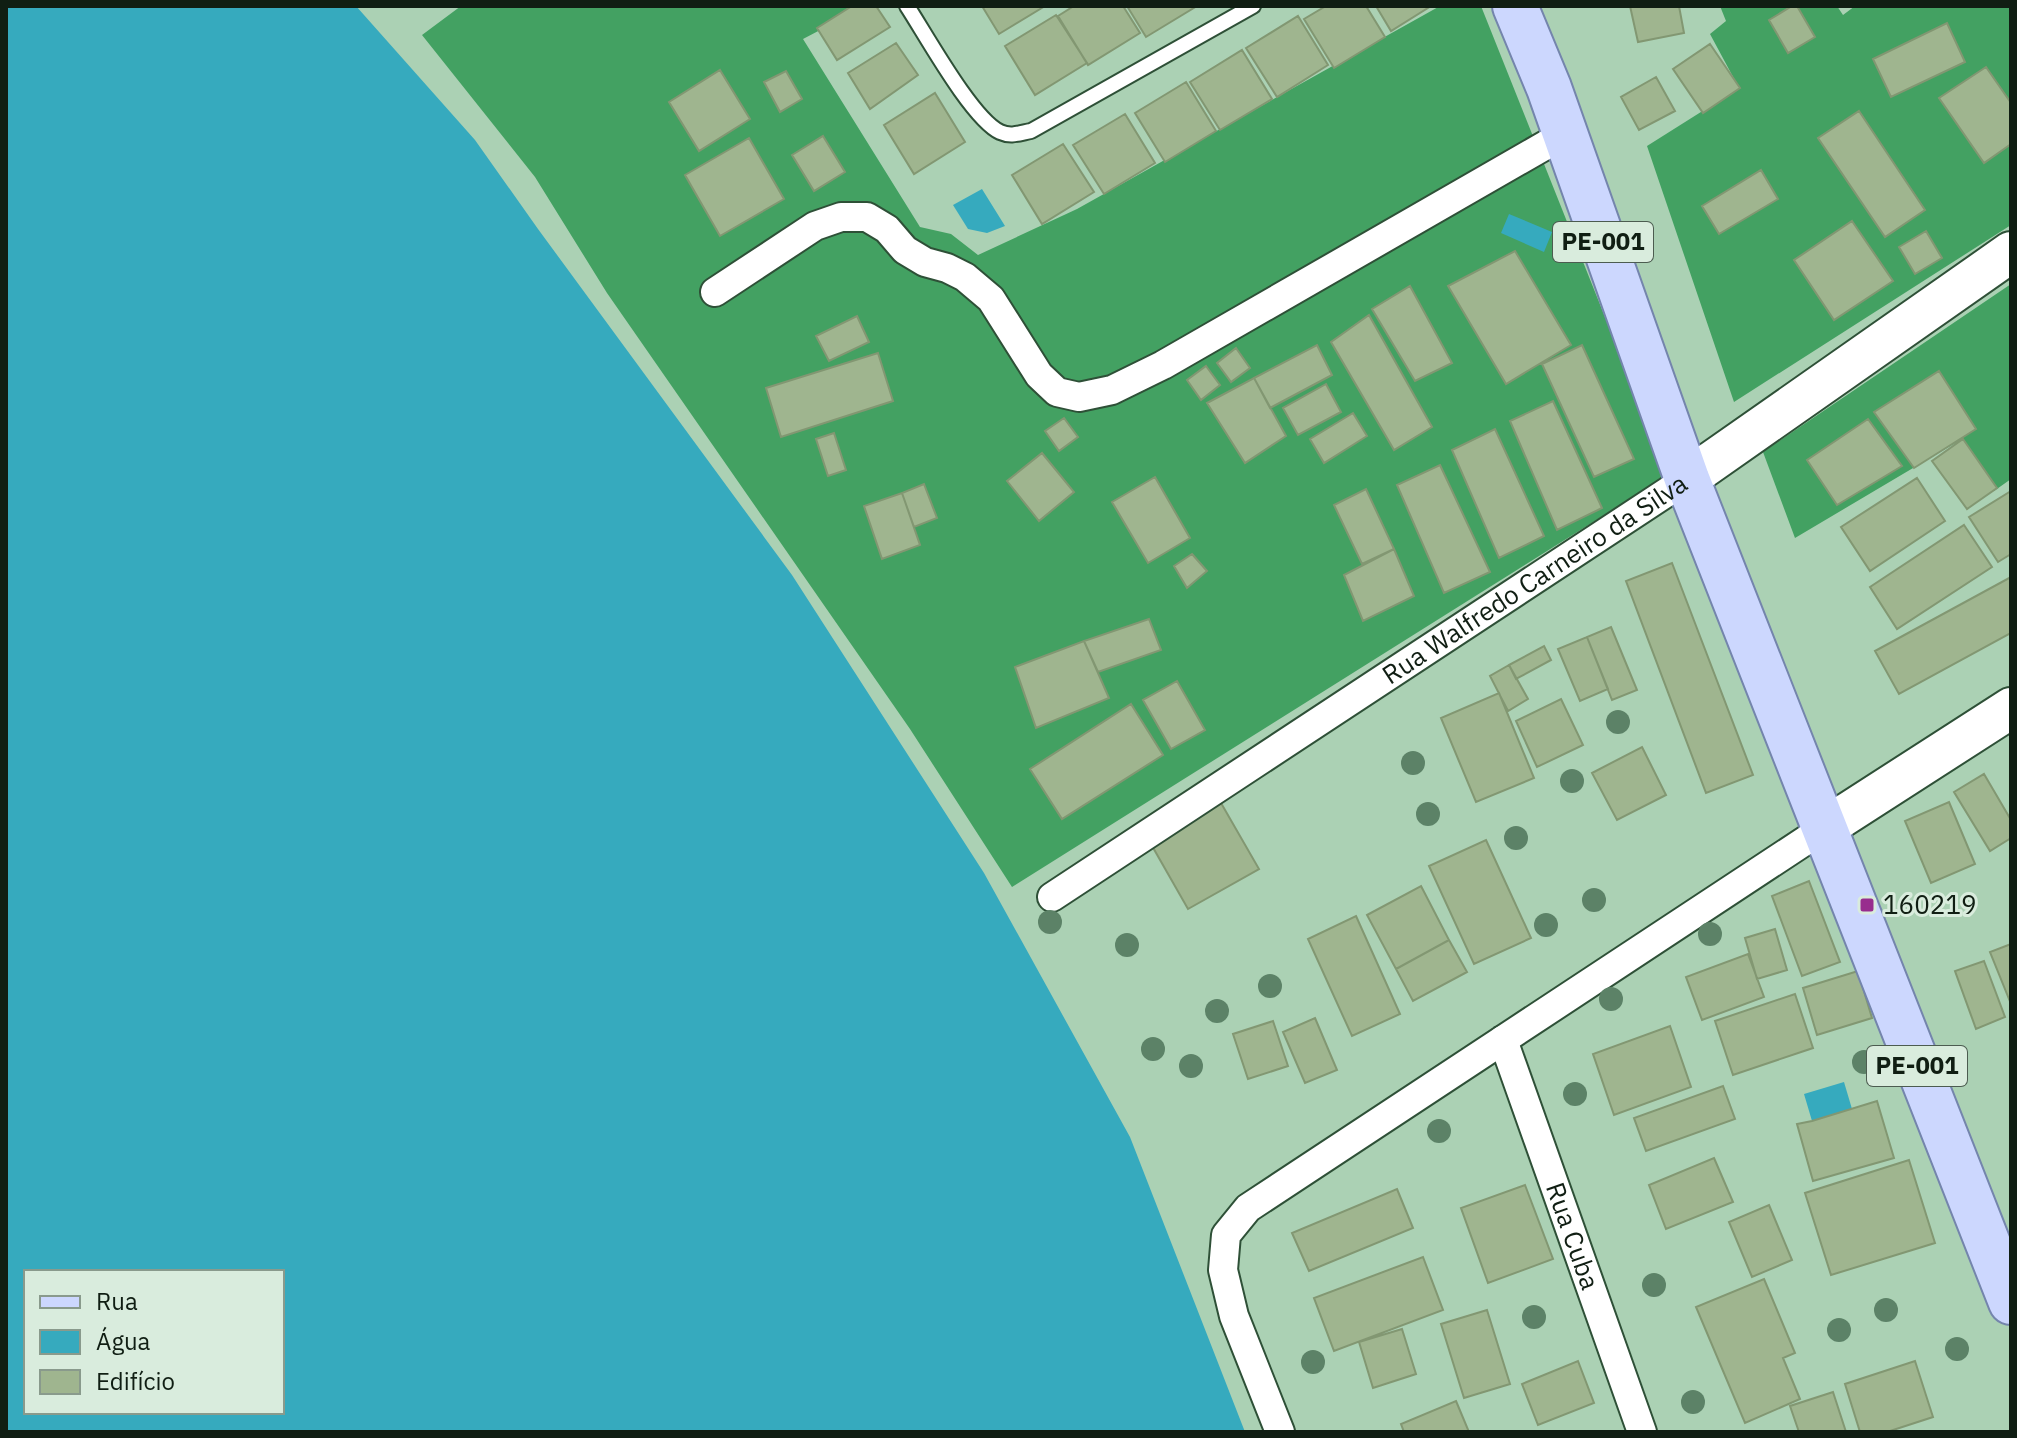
<svg xmlns="http://www.w3.org/2000/svg" width="2017" height="1438" viewBox="0 0 2017 1438" font-family="'IBM Plex Sans',sans-serif">
<rect width="100%" height="100%" fill="#abd1b4"/>
<path fill="#43a162" d="M461,6H866L803,39L920,227L951,234L978,255L1077,209L1440,6H1481L1668,475L1012,887L910,729L607,293L535,177L422,35Z
M1720,6H1837L1843,15L1855,6H2011V225L1734,402L1647,146L1739,88L1710,34L1726,21Z
M2011,284V479L1994,491L1962,439L1795,538L1763,452Z"/>
<path fill="#36aabe" fill-rule="evenodd" d="M6,6H356L475,140L538,229L792,575L984,873L1130,1137L1245,1432H6ZM26,1272H282V1412H26Z
M982,189L1005,226L987,233L968,229L953,205Z
M1509,214L1552,232L1544,252L1501,233Z
M1844,1082L1852,1109L1812,1121L1804,1094Z"/>
<path fill="#9fb58f" stroke="#829772" stroke-width="2" d="M852,6H876L890,27L837,60L817,28Z
M982,6H1045L999,34Z
M1074,6H1123L1140,33L1088,65L1058,16Z
M1127,6H1197L1146,37Z
M1326,6H1366L1385,37L1334,68L1304,19Z
M1376,6H1431L1391,31Z
M1630,6H1679L1684,33L1638,42Z
M1792,6H1797L1815,37L1788,53L1769,20Z
M1056,15L1087,63L1035,95L1005,46Z
M1298,16L1328,65L1277,97L1246,48Z
M1947,23L1965,62L1891,97L1873,59Z
M896,43L918,75L870,109L848,73Z
M1710,44L1740,88L1703,113L1673,69Z
M1242,50L1272,99L1220,130L1190,82Z
M1986,67L2011,103V144L1984,163L1939,98Z
M720,70L750,119L699,151L669,102Z
M786,71L802,99L780,112L764,82Z
M1656,77L1675,111L1639,130L1621,97Z
M1186,82L1216,131L1165,162L1135,113Z
M935,93L965,142L914,174L884,125Z
M1859,111L1925,210L1885,237L1818,138Z
M1125,114L1155,163L1104,194L1073,145Z
M823,136L845,172L814,191L792,155Z
M749,138L784,199L720,236L685,175Z
M1063,144L1094,192L1042,224L1012,175Z
M1761,170L1778,199L1719,234L1702,206Z
M1852,221L1893,281L1834,320L1794,260Z
M1926,231L1942,258L1915,274L1899,247Z
M1515,251L1571,345L1506,384L1448,286Z
M1410,286L1452,363L1415,381L1372,309Z
M1369,315L1432,427L1394,450L1331,342Z
M857,316L869,342L829,361L816,336Z
M1317,345L1332,375L1270,408L1254,378Z
M1582,345L1634,459L1594,477L1542,364Z
M1236,348L1250,368L1231,382L1217,363Z
M878,353L893,401L781,437L766,388Z
M1206,366L1220,385L1201,400L1187,380Z
M1939,371L1976,429L1914,468L1874,412Z
M1254,378L1286,436L1245,463L1207,403Z
M1326,384L1341,412L1298,435L1283,408Z
M1553,401L1602,508L1557,530L1510,421Z
M1353,413L1367,436L1324,463L1310,439Z
M1064,418L1078,437L1059,451L1045,431Z
M1868,419L1902,466L1837,505L1807,460Z
M1495,429L1544,536L1499,558L1452,450Z
M834,433L846,470L828,476L816,439Z
M1963,439L1997,488L1967,509L1932,461Z
M1042,453L1074,492L1039,521L1007,481Z
M1440,465L1490,572L1444,593L1397,485Z
M1155,477L1190,538L1148,563L1112,502Z
M1917,478L1945,521L1870,571L1841,527Z
M924,484L937,518L914,527L902,493Z
M1366,489L1394,549L1362,564L1334,505Z
M2011,491V554L1998,562L1969,517Z
M902,493L920,545L882,559L864,506Z
M1964,525L1992,567L1897,629L1870,587Z
M1394,549L1414,596L1363,621L1344,575Z
M1192,554L1207,571L1187,588L1174,566Z
M1672,563L1753,775L1706,793L1626,581Z
M2011,577V633L1899,694L1875,651Z
M1149,619L1161,650L1098,672L1084,641Z
M1611,627L1637,690L1612,700L1587,637Z
M1587,637L1608,689L1580,701L1558,649Z
M1084,641L1109,698L1036,728L1015,667Z
M1544,646L1551,660L1516,679L1509,665Z
M1509,665L1528,699L1508,711L1490,676Z
M1177,681L1205,730L1171,749L1143,700Z
M1499,693L1534,778L1476,802L1441,718Z
M1561,699L1583,745L1537,767L1516,721Z
M1131,704L1163,755L1062,819L1030,769Z
M1642,747L1666,795L1617,820L1592,773Z
M1984,774L2011,820V838L1990,851L1954,792Z
M1949,802L1975,864L1931,883L1905,821Z
M1221,803L1259,869L1188,909L1151,844Z
M1486,840L1531,938L1474,964L1429,866Z
M1809,881L1840,962L1802,976L1772,896Z
M1421,886L1449,940L1396,969L1367,915Z
M1356,916L1400,1014L1352,1036L1308,939Z
M1775,929L1787,970L1757,979L1745,938Z
M1449,940L1467,972L1413,1001L1396,969Z
M2011,944V1004L1990,952Z
M1748,954L1764,997L1702,1020L1686,977Z
M1984,961L2005,1017L1976,1029L1955,971Z
M1858,971L1872,1018L1817,1035L1803,988Z
M1795,994L1813,1048L1733,1075L1715,1021Z
M1315,1018L1337,1070L1305,1083L1283,1032Z
M1273,1021L1288,1066L1248,1079L1233,1034Z
M1670,1026L1691,1087L1614,1115L1593,1054Z
M1723,1086L1735,1119L1646,1151L1634,1118Z
M1877,1101L1894,1158L1813,1181L1797,1124L1812,1121Z
M1714,1158L1733,1202L1666,1229L1649,1185Z
M1909,1160L1935,1243L1831,1275L1805,1193Z
M1525,1185L1553,1259L1488,1283L1461,1208Z
M1397,1189L1413,1228L1309,1271L1292,1233Z
M1769,1205L1792,1260L1752,1277L1729,1222Z
M1423,1257L1443,1310L1334,1351L1314,1298Z
M1764,1279L1795,1353L1783,1358L1800,1399L1745,1423L1696,1307Z
M1487,1310L1510,1384L1464,1398L1441,1324Z
M1402,1329L1416,1374L1373,1388L1359,1342Z
M1578,1361L1594,1403L1538,1425L1522,1384Z
M1915,1361L1933,1417L1887,1432H1860L1845,1384Z
M1833,1392L1846,1432H1799L1790,1406Z
M1456,1401L1469,1432H1404L1401,1424Z"/>
<g fill="none" stroke-linecap="round" stroke-linejoin="round">
<g stroke="#2e5037" stroke-width="18">
<path id="lane" d="M907,6C926,35 972,119 1000,132C1011,137 1020,133 1031,131L1253,6"/>
</g>
<g stroke="#2e5037" stroke-width="32">
<g id="street">
<path d="M715,292L815,226L841,217H867L887,229L905,250L925,262L947,268L965,277L991,299L1039,375L1057,392L1079,397L1112,390L1163,365L1565,134"/>
<path id="s1" d="M1052,897L1687,479"/>
<path id="s2" d="M1503,1040L1642,1432"/>
<path d="M1280,1432L1234,1316L1223,1270L1226,1235L1248,1208L1823,829"/>
</g>
</g>
<g stroke="#2e5037" stroke-width="44">
<path id="secondary" d="M1687,479L2011,252
M1823,829L2011,708"/>
</g>
<g stroke="#7485ac" stroke-width="48">
<path id="primary" d="M1515,6L1549,88L1687,479L2011,1302"/>
</g>
<use href="#lane" stroke="#fff" stroke-width="14"/>
<use href="#street" stroke="#fff" stroke-width="28"/>
<use href="#secondary" stroke="#fff" stroke-width="40"/>
<use href="#primary" stroke="#ccd7fe" stroke-width="44"/>
</g>
<g fill="#5c8267">
<circle cx="1618" cy="722" r="12"/>
<circle cx="1413" cy="763" r="12"/>
<circle cx="1572" cy="781" r="12"/>
<circle cx="1428" cy="814" r="12"/>
<circle cx="1516" cy="838" r="12"/>
<circle cx="1594" cy="900" r="12"/>
<circle cx="1050" cy="922" r="12"/>
<circle cx="1546" cy="925" r="12"/>
<circle cx="1710" cy="934" r="12"/>
<circle cx="1127" cy="945" r="12"/>
<circle cx="1270" cy="986" r="12"/>
<circle cx="1611" cy="999" r="12"/>
<circle cx="1217" cy="1011" r="12"/>
<circle cx="1153" cy="1049" r="12"/>
<circle cx="1864" cy="1062" r="12"/>
<circle cx="1191" cy="1066" r="12"/>
<circle cx="1575" cy="1094" r="12"/>
<circle cx="1439" cy="1131" r="12"/>
<circle cx="1654" cy="1285" r="12"/>
<circle cx="1886" cy="1310" r="12"/>
<circle cx="1534" cy="1317" r="12"/>
<circle cx="1839" cy="1330" r="12"/>
<circle cx="1957" cy="1349" r="12"/>
<circle cx="1313" cy="1362" r="12"/>
<circle cx="1693" cy="1402" r="12"/>
</g>
<rect fill="#982d8e" stroke="#d9ecdd" stroke-width="3" x="1859" y="897" width="16" height="16" rx="4"/>
<g text-anchor="middle" stroke-width="6" stroke-linejoin="round" paint-order="stroke">
<g fill="#d9ecdd" stroke="#4c5c50" stroke-width="2">
<rect x="1553" y="222" width="100" height="40" rx="6"/>
<rect x="1867" y="1046" width="100" height="40" rx="6"/>
</g>
<g font-size="24" font-weight="bold" fill="#101e13">
<text x="1603" y="250">PE-001</text>
<text x="1917" y="1074">PE-001</text>
</g>
<g font-size="26" fill="#101e13" stroke="#d9ecdd">
<text dy="9" stroke="none"><textPath href="#s1" startOffset="578">Rua Walfredo Carneiro da Silva</textPath></text>
<text dy="9" stroke="none"><textPath href="#s2" startOffset="208">Rua Cuba</textPath></text>
</g>
<g font-size="26" fill="#101e13" stroke="#d9ecdd" text-anchor="start">
<text x="1883" y="914">160219</text>
</g>
</g>
<rect width="2017" height="1438" fill="none" stroke="#101e13" stroke-width="16"/>
<rect x="24" y="1270" width="260" height="144" fill="#d9ecdd" stroke="#899a8c" stroke-width="2"/>
<rect x="40" y="1296" width="40" height="12" fill="#ccd7fe" stroke="#899a8c" stroke-width="2"/>
<text x="96" y="1310" font-size="24" fill="#101e13">Rua</text>
<rect x="40" y="1330" width="40" height="24" fill="#36aabe" stroke="#899a8c" stroke-width="2"/>
<text x="96" y="1350" font-size="24" fill="#101e13">Água</text>
<rect x="40" y="1370" width="40" height="24" fill="#9fb58f" stroke="#899a8c" stroke-width="2"/>
<text x="96" y="1390" font-size="24" fill="#101e13">Edifício</text>
</svg>
